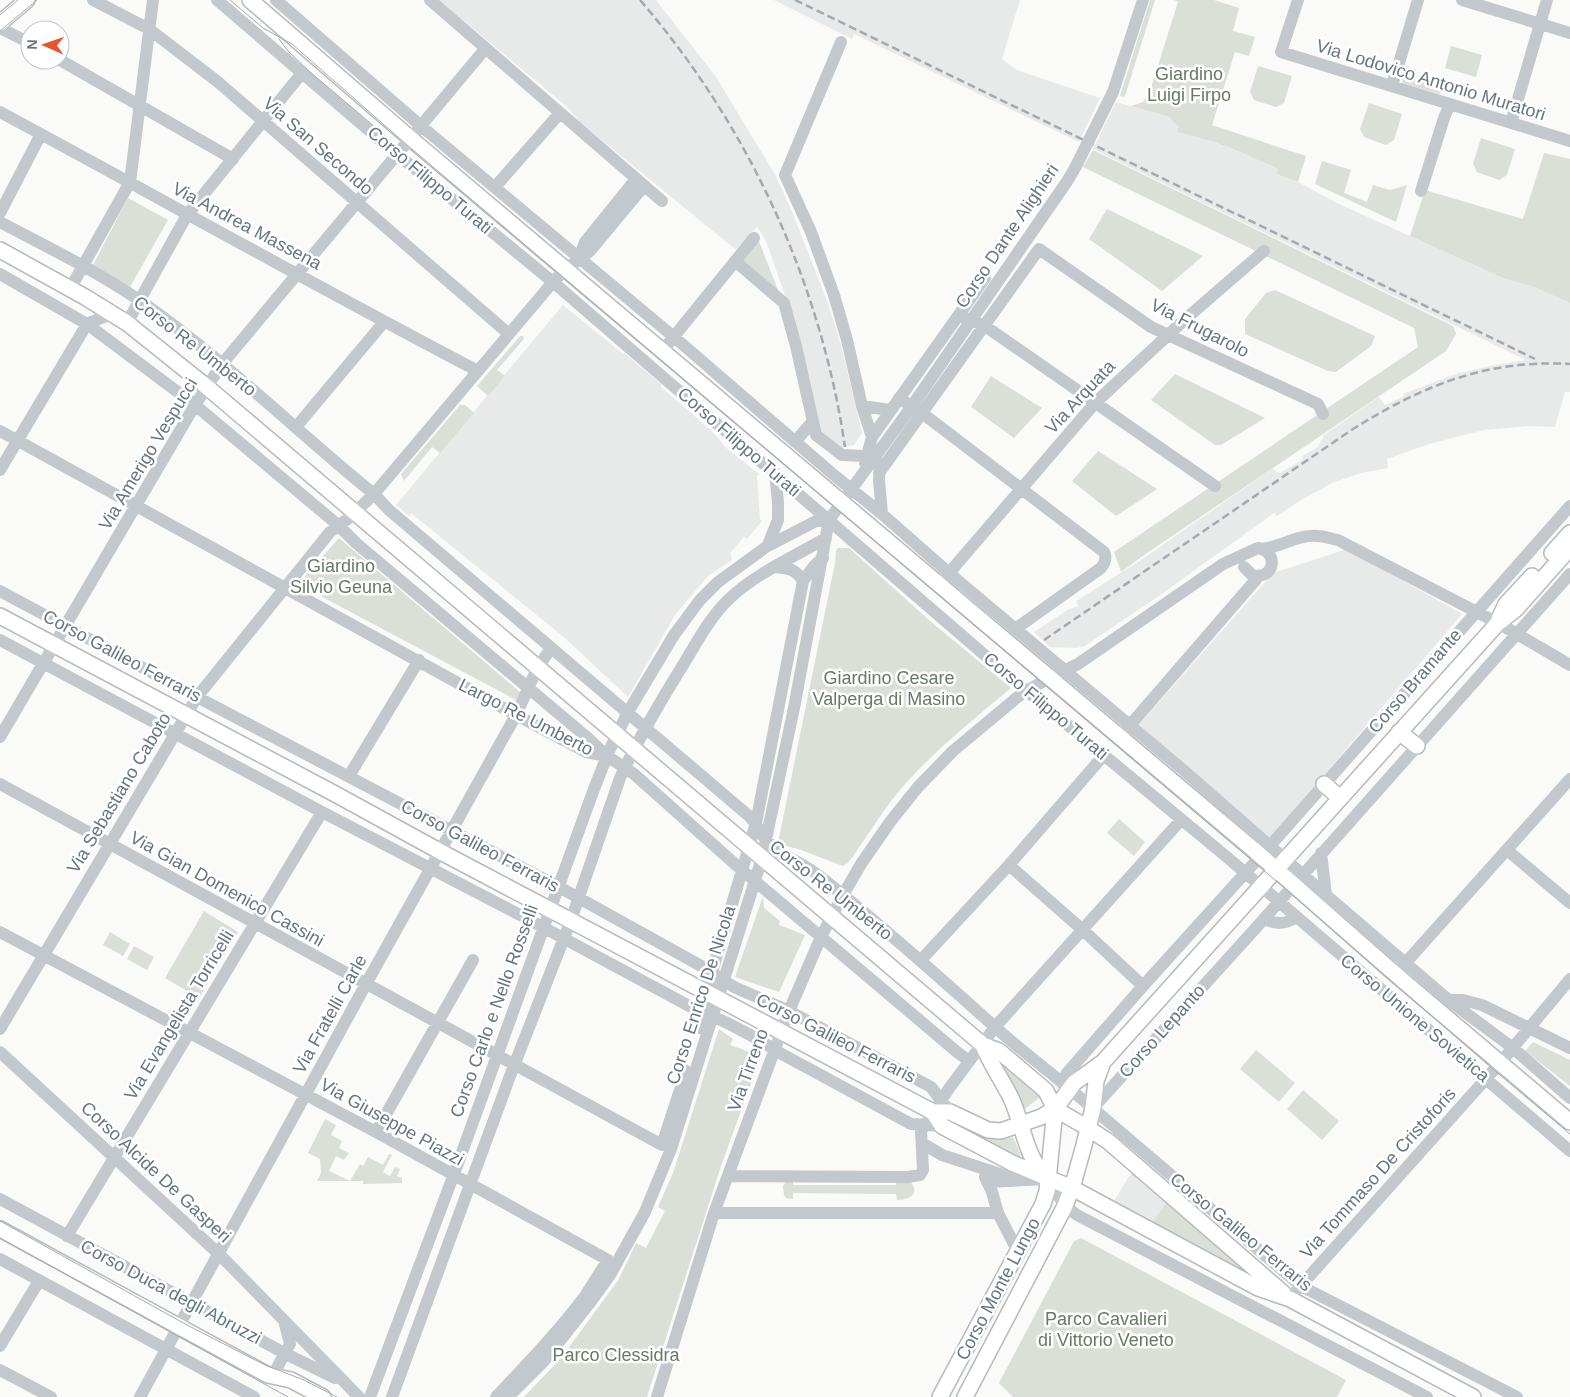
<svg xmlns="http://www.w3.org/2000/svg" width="1570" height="1397" viewBox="0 0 1570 1397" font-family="Helvetica,sans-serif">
<rect width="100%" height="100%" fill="#fafaf8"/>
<path fill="#e8e9e9" d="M439,0H656L716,77L776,176L793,214L829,306L842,349L862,433L854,445L841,447L818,429L787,301L766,241L757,227L736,250L581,123L566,106Z
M774,0H1020L1002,59L1017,70L1100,98L1079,142L854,34L852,39Z
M1116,102L1170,117L1180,126L1178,132L1198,136L1257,159L1278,169L1276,174L1298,182L1339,204L1503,278L1534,287L1570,303V392H1565L1555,427L1529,426L1484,430L1429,444L1387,459L1388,468L1361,473L1332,483L1301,500L1277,516L1274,513L1159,596L1085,646L1076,648L1050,647L1034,632L1069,609L1079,606L1076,601L1141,560L1273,468L1275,471L1280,473L1303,459L1302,456L1318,447L1324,435L1379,397L1385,405L1404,396L1403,394L1456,374L1490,366L1526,360L1093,149Z
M563,305L623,354L624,353L662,385L661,387L712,431V432L721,441L724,446L759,474L757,476L760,519L762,521L747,539L744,537L730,553L732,560L708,576L675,615L628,697L566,639L411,513L409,516L396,505Z
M1347,549L1462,614L1270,838L1135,729L1273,573Z
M1132,1172L1166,1203L1152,1222L1114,1201Z"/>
<path fill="#dadfd7" d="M1150,0H1155L1126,93L1124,97L1120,96Z
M1174,0H1214L1239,8L1233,31L1255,37L1249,56L1235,52L1212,125L1306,156L1298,182L1276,174L1278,169C1246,154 1212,139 1177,132L1179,126L1173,122L1170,117L1131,106L1143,102L1149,94L1178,2Z
M1451,46L1482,55L1476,77L1445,68Z
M1258,66L1292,76L1284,103L1276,107L1254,100L1250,92Z
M1406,66L1416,69L1413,79L1442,88L1440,94L1402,83Z
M1369,103L1402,114L1394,140L1386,145L1364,137L1360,129Z
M1481,138L1515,149L1507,175L1499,180L1477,172L1473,164Z
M1093,150L1453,326L1456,334L1446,351L1144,555L1121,572L1114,552L1418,347L1414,328L1083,167Z
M1544,153L1570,159V303L1534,287L1503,278L1410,236L1425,190L1523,219Z
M1322,161L1351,170L1344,193L1367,202L1373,185L1390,190L1407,185L1396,222L1315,184Z
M128,198L168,220L130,287L93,265Z
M1107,209L1203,256L1162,291L1089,239Z
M757,236L781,298L738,261Z
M1275,290L1375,336L1371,346L1336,372L1328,371L1245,334V319L1266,293Z
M520,336H523L524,339L497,370L505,376L488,396L477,386Z
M1175,374L1265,418L1221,445H1215L1151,400Z
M991,376L1042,408L1014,438L971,407Z
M460,405H465L474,413L440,453L432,447L404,481L401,474Z
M1098,451L1157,489L1116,516L1072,481Z
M339,538L520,692L516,700L298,584Z
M838,548H849L930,621L1011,688C972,721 932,752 899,791C880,814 866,839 848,863L843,866L801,850L783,845L779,838L835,563L836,551Z
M1119,819L1145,842L1134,856L1107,833Z
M763,896L764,908L780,921L779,925L805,935L779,992L735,977Z
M204,911L238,932L199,998L165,978Z
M110,932L130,944L123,956L103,945Z
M134,946L154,957L147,970L127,959Z
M719,1029L733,1039L730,1045L761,1056L721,1166L647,1397H524L561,1358L619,1279L636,1243L646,1248L665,1211L658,1207L673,1173Z
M1533,1042L1570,1060V1086L1525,1051Z
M1256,1050L1295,1083L1279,1102L1240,1069Z
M991,1054L1042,1096L1023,1110Z
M1303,1090L1339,1121L1322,1140L1287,1109Z
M940,1115L989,1138L998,1140L1013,1137L1021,1156L1019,1158L940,1118Z
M325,1119L336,1125L331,1135L342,1141L339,1148L349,1153L344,1160L336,1156L329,1171L350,1181L360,1164L363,1166L368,1157L383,1165L389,1154L392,1155L383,1172L390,1176L395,1167L400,1169L397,1176L402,1178V1183L363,1184V1181H317L321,1173L320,1159L308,1153Z
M793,1179V1185H896L897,1179L910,1181C921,1194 909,1200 897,1200L896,1194L793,1193V1199L786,1198L784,1195L783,1186L787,1180Z
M1166,1203L1248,1273L1152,1222Z
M1081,1238L1346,1380L1337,1397H1013L999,1383L1074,1241Z"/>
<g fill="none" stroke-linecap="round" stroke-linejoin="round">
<g stroke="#b5babe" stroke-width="18">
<path id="major" d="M250,0L411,139L1254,850L1395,974L1570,1122
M0,23L27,0
M0,250L85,297L127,323L207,387L983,1045L999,1051L1038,1084L1046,1091L1055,1109L1047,1191L1043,1204L940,1397
M1552,553L1570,533
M0,616L337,795L441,852L933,1112H950L988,1130L1001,1131L1041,1117L1055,1109L1074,1083L1103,1062L1498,623L1516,609L1570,548
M1499,619L1506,604L1532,576
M1399,732L1417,746
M1324,784L1340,798
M983,1045C990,1064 1003,1081 1012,1100C1023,1126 1026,1157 1046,1178
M1055,1109L1088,1128L1109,1142L1283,1293
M933,1112L942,1126L1012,1163L1072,1188L1258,1288L1290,1299L1473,1397
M0,1229L268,1375L291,1380L323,1397
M965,1397L1064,1208L1072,1188L1084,1145L1093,1108L1096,1081L1103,1062"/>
</g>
<path stroke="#c3c8cc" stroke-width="12" d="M93,0L149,29L218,82L509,334
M217,0L386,145L553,282L1017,683L1228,858L1570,1151
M276,0L421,126L674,337L835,476L882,514L949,573L1189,775L1326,895L1451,1002L1513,1048L1570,1098
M430,0L662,201
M1298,0L1281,52L1570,141
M1462,0L1570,33
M0,28L30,43
M841,42L785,175L811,232L834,295L847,340L862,406L872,437
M60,60L233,159
M1392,86L1418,0
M1113,92L1143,0
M0,112C160,198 317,287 478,371
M1511,123L1547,0
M495,187L560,113
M1421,191L1444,118L1450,104
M0,213L41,134
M0,222C47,247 95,270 139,300C223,358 295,430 374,494L389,510L749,816C757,824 760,833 767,841C776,852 789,857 801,864C816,872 831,885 844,896C896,938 946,983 996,1028C1022,1051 1050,1072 1076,1094L1301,1286L1517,1397
M579,258L585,242L636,179
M735,261L784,303L796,346L816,435L842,455L865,456
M0,274L87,324L195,405L338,525L356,543L589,739L607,756L634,774L736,865L957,1052L969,1061
M70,289L130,182L153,0
M959,315L985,326L1215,486
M127,323L187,215L302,73
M663,350L754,238
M899,398L922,413L1104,552C1107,558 1105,563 1101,568L1015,629
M862,406L890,410
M296,427L384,322
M0,431L516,715L586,752L607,756
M795,442L813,421
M865,463L872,437L985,278
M880,464L879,480L882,514
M0,470L87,324L101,318L114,314
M879,473L1039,249L1151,327L1318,404L1323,414
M768,545L778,520V502L775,473
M1262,549C1281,547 1298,534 1318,536C1324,536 1331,539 1338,540L1498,623L1570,665
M775,567C788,568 796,569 803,581
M943,580L1095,403L1182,322L1264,251
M0,591L197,697L559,887L703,967L734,987L789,1011L931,1087L950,1112
M0,640L322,812L524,917L691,1007C722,1019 752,1035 780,1053L911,1124L942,1126
M1125,731L1259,576
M0,737L195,405L222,364L485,49
M349,776L419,660
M0,784L662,1145L686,1071
M1507,850L1570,903
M1321,853L1326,895
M1009,865L1085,932L1143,986
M1264,919C1276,924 1285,925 1296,917
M0,932L376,1132L608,1260C600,1272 593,1284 585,1296C558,1332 527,1364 496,1397
M921,960L1009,865L1104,755
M1400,969L1570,779
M1450,1000H1463L1482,1005L1570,1048
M700,1028L705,1012L712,972L756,823L803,581L814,566L823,558
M0,1029L197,697L330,532L349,518L374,494L553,282L566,269L590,251L644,186
M0,1052L219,1254L359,1397
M1062,1083L1067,1073L1143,986L1276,839L1570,506
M1093,1108L1254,930L1570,574
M376,1132L473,960
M922,1143L942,1155L1012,1178
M728,1176L908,1177L920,1175L923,1170L921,1131L950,1087L995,1027L1181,820
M985,1177L992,1192L998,1213L1018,1252
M987,1182L1048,1179L1065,1206L1077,1215L1427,1397
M0,1199L286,1354L335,1378
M714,1213H998
M67,1236L322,812
M0,1259L254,1397
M1296,1291L1501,1062L1570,979
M0,1346L39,1281
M0,1370L51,1397
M272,1377L290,1344L285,1324
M140,1397L366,984L516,715L537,669L551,648
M370,1397L457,1166L594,789L609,751L628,712L674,635L700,600L718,582L766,547L816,521L829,520
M392,1397L510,1076L571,920L620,778C638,739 660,702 683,665C697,642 710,617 729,599C756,573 794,557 826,538
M508,1397L544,1361L592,1300L610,1275L645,1212L671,1149L762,858L794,708L829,520L912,406L1068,180L1076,166
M657,1397L714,1213L789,1011L821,937L843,895L861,864L890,822L918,787L953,751L1020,695L1049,678L1078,664L1223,564L1258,548C1280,552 1274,581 1252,575L1244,567"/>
<use href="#major" stroke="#fff" stroke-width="15"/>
<path stroke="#a2aab0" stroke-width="1" d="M230,0L263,28L292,44L406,144L1288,891L1494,1070L1570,1134
M0,15L18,0
M0,31L37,0
M279,39L288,51L310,72L388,138
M0,1221L187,1325L265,1365L304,1380L337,1397
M0,1238L288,1397"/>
<path stroke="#a2aab0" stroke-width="2.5" stroke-dasharray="8 4" stroke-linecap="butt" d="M640,0C748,125 821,283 845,447
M795,0L1535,359
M1044,640L1353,429C1422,386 1487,359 1570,364"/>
<path stroke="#c3c8cc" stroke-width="12" d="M1076,166L1113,92"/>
</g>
<g text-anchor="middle" stroke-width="5" stroke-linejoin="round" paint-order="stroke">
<g font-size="18" fill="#687a64" stroke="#fff">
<text x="1189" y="80">Giardino<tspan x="1189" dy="21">Luigi Firpo</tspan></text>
<text x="341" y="572">Giardino<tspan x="341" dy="21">Silvio Geuna</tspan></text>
<text x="889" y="684">Giardino Cesare<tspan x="889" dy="21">Valperga di Masino</tspan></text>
<text x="1106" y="1325">Parco Cavalieri<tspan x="1106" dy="21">di Vittorio Veneto</tspan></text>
<text x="616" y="1361">Parco Clessidra</text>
</g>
<g font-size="18" fill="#657683" stroke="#fff">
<text transform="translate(1431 80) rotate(17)" y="6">Via Lodovico Antonio Muratori</text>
<text transform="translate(318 146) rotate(41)" y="6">Via San Secondo</text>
<text transform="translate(430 180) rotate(40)" y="6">Corso Filippo Turati</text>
<text transform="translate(247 226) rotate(28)" y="6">Via Andrea Massena</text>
<text transform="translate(1007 236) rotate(-56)" y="6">Corso Dante Alighieri</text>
<text transform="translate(1200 328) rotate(27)" y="6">Via Frugarolo</text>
<text transform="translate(195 346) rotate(38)" y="6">Corso Re Umberto</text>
<text transform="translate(1080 397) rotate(-47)" y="6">Via Arquata</text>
<text transform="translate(739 442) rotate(41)" y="6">Corso Filippo Turati</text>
<text transform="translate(148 454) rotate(-59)" y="6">Via Amerigo Vespucci</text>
<text transform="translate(122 656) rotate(28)" y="6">Corso Galileo Ferraris</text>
<text transform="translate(1415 681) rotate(-49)" y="6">Corso Bramante</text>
<text transform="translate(1046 706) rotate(40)" y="6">Corso Filippo Turati</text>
<text transform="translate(526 717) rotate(27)" y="6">Largo Re Umberto</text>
<text transform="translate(119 793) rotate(-59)" y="6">Via Sebastiano Caboto</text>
<text transform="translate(480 846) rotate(28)" y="6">Corso Galileo Ferraris</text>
<text transform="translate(227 889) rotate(29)" y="6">Via Gian Domenico Cassini</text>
<text transform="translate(831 890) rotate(38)" y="6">Corso Re Umberto</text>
<text transform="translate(701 995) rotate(-72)" y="6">Corso Enrico De Nicola</text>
<text transform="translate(494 1011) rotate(-70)" y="6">Corso Carlo e Nello Rosselli</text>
<text transform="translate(330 1014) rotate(-61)" y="6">Via Fratelli Carle</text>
<text transform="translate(179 1015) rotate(-59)" y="6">Via Evangelista Torricelli</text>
<text transform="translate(1415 1018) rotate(40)" y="6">Corso Unione Sovietica</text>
<text transform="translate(1162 1031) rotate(-48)" y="6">Corso Lepanto</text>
<text transform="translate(836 1038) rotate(27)" y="6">Corso Galileo Ferraris</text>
<text transform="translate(748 1070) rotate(-70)" y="6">Via Tirreno</text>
<text transform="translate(392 1122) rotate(29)" y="6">Via Giuseppe Piazzi</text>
<text transform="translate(156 1172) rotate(43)" y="6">Corso Alcide De Gasperi</text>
<text transform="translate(1378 1173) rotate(-48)" y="6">Via Tommaso De Cristoforis</text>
<text transform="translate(1241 1232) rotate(39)" y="6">Corso Galileo Ferraris</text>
<text transform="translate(998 1289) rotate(-62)" y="6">Corso Monte Lungo</text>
<text transform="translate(171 1292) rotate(28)" y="6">Corso Duca degli Abruzzi</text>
</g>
</g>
<g transform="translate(45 45) rotate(272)"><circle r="24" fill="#ffffff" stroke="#c1c8cd"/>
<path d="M0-4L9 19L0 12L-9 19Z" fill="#e4572e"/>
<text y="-8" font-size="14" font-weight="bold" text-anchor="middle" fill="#657683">N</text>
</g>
</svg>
